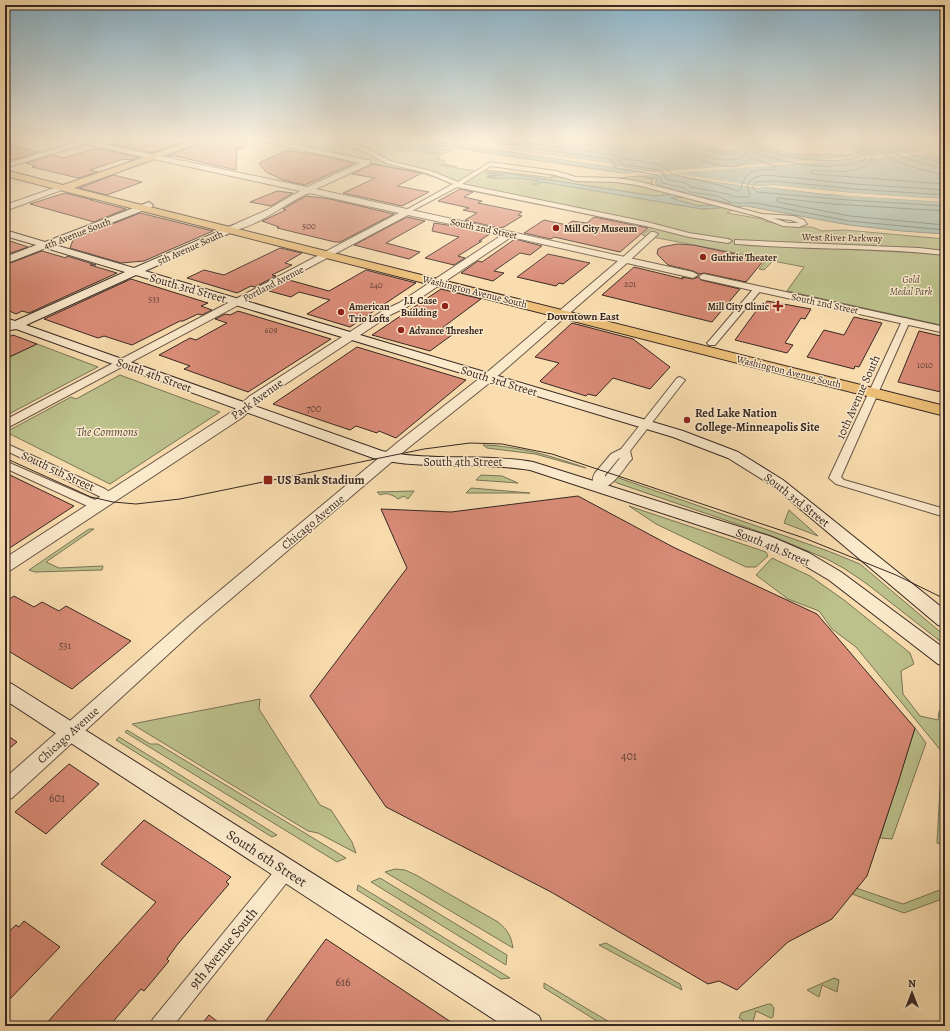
<svg xmlns="http://www.w3.org/2000/svg" width="950" height="1031" viewBox="0 0 950 1031" font-family="Alegreya,serif">
<rect width="100%" height="100%" fill="#f9ddaf"/>
<filter id="stains"><feTurbulence type="fractalNoise" baseFrequency=".005" numOctaves="4"/><feColorMatrix values="0 0 0 0 .2 0 0 0 0 .09 0 0 0 0 .02 0 0 0 .5 -.17"/></filter>
<radialGradient id="worn" r=".72"><stop offset=".6" stop-color="#630" stop-opacity="0"/><stop offset="1" stop-color="#630" stop-opacity=".3"/></radialGradient>
<path fill="#bcc18c" stroke="#7a7458" d="M263,139H348L396,147L402,151L410,149L441,155L437,159L445,161L443,163L457,167L439,165L481,172L485,170L553,178L551,176L585,181L618,182L652,189L688,193L654,196L497,172L486,173L503,175L487,176V177L498,179L514,177L534,180L702,209L740,206L727,213L762,219L764,221L792,227H812L822,231L845,230L945,239V326L787,291L804,267L773,261L764,270L759,269L767,259L642,235L651,228L645,226L461,189C433,173 402,169 370,163L371,162L368,160Z
M886,139H945V160L914,152Z
M639,176L653,179L652,183L656,187L619,178Z
M695,196L730,203L731,204L698,206L670,198Z
M37,344L98,367L5,416V359Z
M120,375L220,412L110,484L6,432L71,397L76,399Z
M483,445C519,446 552,456 586,468L535,454L487,448Z
M481,475L502,476L518,483L476,480Z
M616,477L828,551L860,564L945,636V645L867,584L845,569L827,559L769,535L617,483L614,481Z
M471,488L530,493H466Z
M414,491L408,499L404,496L398,499C393,495 387,492 380,495L377,492Z
M629,506L766,552L768,556L756,567H746L656,524Z
M789,510L818,536L784,523Z
M89,529H94L46,562L59,568L103,566L102,570L35,572L29,570Z
M772,558L810,576L844,600L910,653L914,664L901,671L903,694L920,716L938,720L939,712L945,703V828L941,844L937,843L942,752L856,647L832,629L819,611L788,599L756,575Z
M260,699L259,709L320,805L331,810L352,842L356,853L318,833L308,831L132,724Z
M915,728L926,743L892,839L880,838Z
M127,730L150,744H158L346,858L337,862L125,732Z
M119,737L277,835L272,837L116,740Z
M395,869L405,870L416,875L498,922C508,930 511,936 513,948L385,872Z
M380,878L507,955L506,965L371,882Z
M358,885L510,978L501,979L357,890Z
M856,888L903,904L945,888V898L904,913L852,894Z
M606,943L680,984L682,990L599,945Z
M834,978L839,980L837,992L822,985L819,997L807,990Z
M544,983L616,1026H605L544,988Z
M768,1004H771L774,1008L773,1017L771,1018L756,1011L752,1025L739,1018L741,1013Z"/>
<path fill="#9ebbad" stroke="#758076" fill-rule="evenodd" d="M348,139H386L440,147L439,149L451,150L442,154L407,149L405,151L398,152L396,147Z
M394,139H692C704,145 727,156 739,149L729,139H747L771,149L794,154L846,155L858,153L856,150L827,139H886L914,152L945,160V199L854,193L773,185L757,186L615,166L610,165L609,163L508,149L510,147H526L474,139L466,143L454,140L477,147L758,188L766,187L820,194L945,202V234L902,231L849,225L746,206L702,209L542,182L536,185L533,184L538,181C520,177 506,179 487,177L503,175L486,173L497,172L654,196L687,193L659,186L655,183L657,179L643,176ZM695,196L730,203L731,204L698,206L671,198Z"/>
<path fill="#f9ddaf" d="M474,139L528,148L510,147L509,149L609,163L611,164L610,165L653,172L922,152L930,154L672,173L757,186L773,185L854,193L945,199V202L848,196L766,187L758,188L664,174L632,176L618,174L646,172L450,142L454,140L466,143Z"/>
<g fill="none" stroke-linecap="round" stroke-linejoin="round">
<path stroke="#6a7268" stroke-width="1" d="M366,139L396,143L401,147L408,145L434,149L438,143H447L449,139
M500,139L518,142L523,147L610,159L614,162L615,168L657,175L660,177L662,183L685,188L689,192L718,196L732,203H756L849,221L945,230
M523,139L527,143L611,154L617,157L620,164L658,170L663,173L666,179L686,183L691,187L728,194L735,197H749L750,194L747,187C750,177 758,176 767,175L855,184L945,190
M543,139L613,148L624,158L661,165L672,174L723,186L737,191L741,190C744,170 756,169 774,170L776,168L775,166L752,158C749,160 745,163 741,165C728,170 699,162 688,152C684,149 682,144 681,139
M687,139C693,158 723,162 740,159L749,150C777,163 835,173 864,160C869,149 862,144 852,139
M692,139L693,144C708,151 722,155 739,154L743,150L742,146L736,139
M747,139L749,144C774,157 834,167 861,156L862,151L858,147L838,139
M880,139L881,145C899,159 924,163 945,169
M885,139L887,144L913,155L945,164
M945,175C920,169 893,164 874,147C873,151 873,156 871,159C862,176 829,171 813,170L811,172L813,174L945,184
M945,195L855,189L774,181L756,182L752,187L757,192L848,200L945,206
M945,211L833,204L778,198L776,200L778,202L850,216L945,225"/>
<path stroke="#758076" stroke-width="2" d="M473,140L485,142"/>
</g>
<path fill="#d98b76" stroke="#372823" d="M126,139H192L152,153L110,144Z
M211,139H248L243,149L237,148L236,170L175,156H167Z
M5,144L30,150L39,152L12,160L5,158Z
M97,148L139,157L130,160L123,159L90,170L98,172L78,178L32,167L36,166L26,163L53,155L63,158Z
M287,150L328,157L355,163L305,185L283,180L266,172L259,163Z
M372,164L422,173L397,186L429,192L402,206L343,193L375,178L352,174Z
M114,175L142,182L107,195L79,188Z
M460,189L473,192L464,197L482,201L478,203L522,212L518,215L522,216L504,227L499,228L465,220L477,213L463,210L469,208L438,201Z
M277,191L293,193L271,206L250,202Z
M65,193L93,200H91L126,209L94,222L30,204Z
M306,196L330,199L394,214L340,242H335L277,228L279,227L262,221L286,210L283,209Z
M140,213L213,231L144,261L121,263L70,248L73,240Z
M407,217L425,221L386,243L420,252L409,259L354,245Z
M594,217L648,228L620,252L554,237L551,239L524,233L544,220L567,225L572,221L587,223Z
M434,223L454,226L490,234L479,241H482L458,256L465,258L454,265L425,258L459,237L432,231Z
M515,239L542,246L530,255L520,253L494,271L504,273L493,281L461,273L478,261L482,262Z
M5,240L13,242L28,247L5,255Z
M677,244L693,245L764,260L746,282L704,273L699,274L693,271L668,265L657,254L658,249L662,247Z
M280,248L302,253L285,263L292,265L272,275L276,276L255,287L251,286L237,293L187,278L204,270L224,275Z
M42,251L66,258L67,256L96,265H90L117,273L29,313L22,311L16,314L5,309V265Z
M548,254L590,263L563,284L559,283L556,286L517,277Z
M634,267L683,279L682,277L693,279L698,277L701,280L740,289L712,322L602,295Z
M366,270L416,283L350,327L307,314L330,300L299,292L291,297L269,291L289,280L329,291Z
M131,279L208,303L201,306L212,310L202,315L198,314L183,321H180L132,345L104,336L98,338L44,319Z
M441,289L481,299L442,328L456,332L430,351L372,335Z
M767,301L811,309L805,319L801,318L785,343L793,345L787,353L735,340L759,307L762,308Z
M238,311L331,339L248,392L184,369L190,366L159,355L190,338L196,340L227,323L215,319L225,314L230,315Z
M854,317L882,323L859,367L855,366L854,369L807,357L824,330L844,335Z
M572,323L633,339L670,367L650,389L613,378L596,396L588,394L586,396L541,382L540,381L559,363L535,357Z
M919,331L945,337V393L898,382Z
M13,335L37,344L5,359V338Z
M357,347L466,380L396,438L379,431L377,433L356,426L350,430L273,404Z
M10,475L74,506L5,551V489Z
M578,496L673,547L817,614L915,728L898,783L867,876L832,919L788,942L737,990L719,981L708,984L551,892L386,807L310,696L407,568L381,509L451,512Z
M14,596L34,607L42,602L59,611L66,606L131,641L72,689L5,649V602Z
M5,734L17,742L5,752Z
M69,764L99,784L46,834L15,812Z
M144,820L231,877L226,882L229,884L177,945L167,959L169,961L144,991L141,989L111,1024L107,1021L104,1026H44L156,902L101,864Z
M24,921L60,947L5,1004V935L16,925L19,927Z
M326,939L457,1026H262Z
M209,1015L223,1026H200Z"/>
<g fill="none" stroke-linecap="round" stroke-linejoin="round">
<g stroke="#685546" stroke-width="2">
<path id="minor" d="M61,139H77L88,142L85,144Z
M319,139H330L364,147L390,161L431,171L458,182L490,162L556,171L576,177L615,178L637,181L762,214L794,216L804,220L807,224L799,227L783,226L760,217L637,185L615,182L576,181L555,175L491,166L462,184L647,222L689,233L728,239L732,241L728,243L689,237L646,226L457,187L408,213L406,212V210L453,184L427,173L386,163L360,149ZM773,218L791,220L799,223H788Z
M651,232H654L658,234L628,262H622V258Z
M735,240L919,248L945,251V255C876,247 807,250 738,244H735Z
M755,287H758L762,289L715,345H709L707,343L709,341Z
M906,318L910,321L841,477L844,480L945,509V517L836,484L829,478L902,321Z
M680,377L685,380L630,451L632,459L630,461C622,471 610,492 595,488C592,485 592,477 595,473L611,454L621,449L677,378ZM619,458H620L605,477V475Z
M5,443L105,489L117,497L115,500H107L5,450Z
M5,461L102,503L104,506L102,509H94L5,468Z
M286,861L292,864L295,870L292,876L173,1026H150L153,1019L280,864Z"/>
</g>
<g stroke="#685546" stroke-width="2">
<path id="tertiary" d="M86,139H97L93,142L307,187L360,163L253,139H267L367,160H370V164L316,189L693,272L698,275L693,278L627,263L493,380L408,448L199,626L12,798L5,800V778L187,618L398,442L485,374L618,261L511,237L407,307L392,314L258,402L243,417L11,570L5,571V558L233,411L250,396L384,310L399,303L502,235L408,215L5,429V420L399,213L309,193C284,204 263,223 236,230L232,227L233,225L267,210L300,191L85,144L5,168V164Z
M60,186H63L67,188L5,211V205Z
M704,274L945,327V333L701,279L699,277L701,275Z"/>
</g>
<g stroke="#372823" stroke-width="2">
<path id="secondary" d="M149,202L153,205L152,207L55,245L134,268L233,225H239L241,227L239,229L145,271L683,431L738,452L783,480L945,610V627L938,625L773,486L728,458L673,437L136,275L26,325L382,451C432,462 483,453 533,462L772,537L809,553L841,572L945,649V666L938,664L829,580L797,561L760,545L530,470C478,461 425,471 373,458L16,329L11,330L7,329L5,327V318L15,321L125,272L46,248L5,264V257L36,245L5,236V230L45,242Z
M5,682L12,684L539,1016L543,1026H504L5,700Z"/>
</g>
<g stroke="#372823" stroke-width="2">
<path id="primary" d="M197,139H210L74,188L945,406V416L5,176V170L63,185Z"/>
</g>
<use href="#minor" fill="#fbe9cb" fill-rule="evenodd"/>
<use href="#tertiary" fill="#fbe9cb" fill-rule="evenodd"/>
<use href="#secondary" fill="#fbe9cb" fill-rule="evenodd"/>
<use href="#primary" fill="#ecbe78" fill-rule="evenodd"/>
<path stroke="#372823" stroke-width="1" d="M5,458L91,497L113,502L136,504L180,499L424,449L470,443L502,444L552,454L804,538L896,575L945,599"/>
</g>
<linearGradient id="sky" x2="0" y2="1"><stop stop-color="#8ab7d0"/><stop offset="0.49" stop-color="#fcf0db"/><stop offset="1" stop-color="#fcf0db" stop-opacity="0"/></linearGradient>
<rect width="950" height="284" fill="url(#sky)"/>
<g fill="#8f2418" stroke="#fbe9cb" stroke-width="1.5">
<circle cx="556" cy="228" r="4"/>
<circle cx="703" cy="257" r="4"/>
<circle cx="445" cy="306" r="4"/>
<path d="M776 300h4v4h4v4h-4v4h-4v-4h-4v-4h4z"/>
<circle cx="341" cy="312" r="4"/>
<circle cx="401" cy="330" r="4"/>
<circle cx="687" cy="420" r="4"/>
<rect x="263" y="475" width="10" height="10" rx="2"/>
</g>
<g text-anchor="middle" stroke-width="3" stroke-linejoin="round" paint-order="stroke">
<g font-size="9" fill="#604138">
<text x="309" y="229">500</text>
<text x="630" y="287">201</text>
<text x="376" y="288">240</text>
<text x="154" y="302">533</text>
<text x="271" y="333">609</text>
<text x="925" y="368">1010</text>
</g>
<g font-size="10" fill="#372823" stroke="#fbe9cb">
<text transform="translate(484 228) rotate(12)" y="4">South 2nd Street</text>
<text transform="translate(77 233) rotate(-21)" y="4">4th Avenue South</text>
<text transform="translate(842 237) rotate(1)" y="4">West River Parkway</text>
<text transform="translate(190 247) rotate(-24)" y="4">5th Avenue South</text>
<text transform="translate(273 283) rotate(-27)" y="4">Portland Avenue</text>
<text transform="translate(475 291) rotate(14)" y="4">Washington Avenue South</text>
<text transform="translate(825 303) rotate(12)" y="4">South 2nd Street</text>
<text transform="translate(789 371) rotate(14)" y="4">Washington Avenue South</text>
</g>
<g font-size="10" font-weight="bold" fill="#372823" stroke="#fbe9cb" text-anchor="start">
<text x="564" y="232">Mill City Museum</text>
<text x="711" y="261">Guthrie Theater</text>
<text x="437" y="304" text-anchor="end">J.I. Case<tspan x="437" dy="12">Building</tspan></text>
<text x="349" y="310">American<tspan x="349" dy="12">Trio Lofts</tspan></text>
<text x="769" y="310" text-anchor="end">Mill City Clinic</text>
<text x="409" y="334">Advance Thresher</text>
</g>
<g font-size="10" font-style="italic" fill="#584e3d" stroke="#fbe9cb">
<text x="911" y="283">Gold<tspan x="911" dy="12">Medal Park</tspan></text>
</g>
<g font-size="10" fill="#604138">
<text x="314" y="412">700</text>
<text x="65" y="649">531</text>
</g>
<g font-size="11" font-weight="bold" fill="#372823" stroke="#fbe9cb">
<text x="583" y="320">Downtown East</text>
</g>
<g font-size="12" fill="#372823" stroke="#fbe9cb">
<text transform="translate(188 288) rotate(16)" y="4">South 3rd Street</text>
<text transform="translate(154 375) rotate(20)" y="4">South 4th Street</text>
<text transform="translate(499 381) rotate(17)" y="4">South 3rd Street</text>
<text transform="translate(858 397) rotate(-66)" y="4">10th Avenue South</text>
<text transform="translate(257 399) rotate(-36)" y="4">Park Avenue</text>
<text x="463" y="466">South 4th Street</text>
<text transform="translate(58 471) rotate(25)" y="4">South 5th Street</text>
<text transform="translate(797 500) rotate(38)" y="4">South 3rd Street</text>
<text transform="translate(313 522) rotate(-40)" y="4">Chicago Avenue</text>
<text transform="translate(773 547) rotate(23)" y="4">South 4th Street</text>
<text transform="translate(68 735) rotate(-42)" y="4">Chicago Avenue</text>
</g>
<g font-size="12" font-weight="bold" fill="#372823" stroke="#fbe9cb" text-anchor="start">
<text x="695" y="417">Red Lake Nation<tspan x="695" dy="14">College-Minneapolis Site</tspan></text>
<text x="277" y="484">US Bank Stadium</text>
</g>
<g font-size="12" font-style="italic" fill="#584e3d" stroke="#fbe9cb">
<text x="107" y="436">The Commons</text>
</g>
<g font-size="12" fill="#604138">
<text x="629" y="760">401</text>
<text x="57" y="802">601</text>
<text x="343" y="986">616</text>
</g>
<g font-size="14" fill="#372823" stroke="#fbe9cb">
<text transform="translate(267 858) rotate(33)" y="5">South 6th Street</text>
<text transform="translate(223 948) rotate(-51)" y="5">9th Avenue South</text>
</g>
</g>
<rect width="950" height="1031" fill="none" stroke="#f9ddaf" stroke-width="20"/>
<rect x="6" y="6" width="938" height="1019" fill="none" stroke="#372823" stroke-width="2"/>
<rect x="10" y="10" width="930" height="1011" fill="none" stroke="#372823"/>
<g transform="translate(912 993)" stroke="#fbe9cb" stroke-width="3" paint-order="stroke">
<path d="M0-3L7 15L0 10L-7 15Z" fill="#372823"/>
<text y="-6" font-size="11" font-weight="bold" text-anchor="middle" fill="#372823">N</text>
</g>
<rect width="100%" height="100%" filter="url(#stains)"/>
<rect width="100%" height="100%" fill="url(#worn)"/>
</svg>
